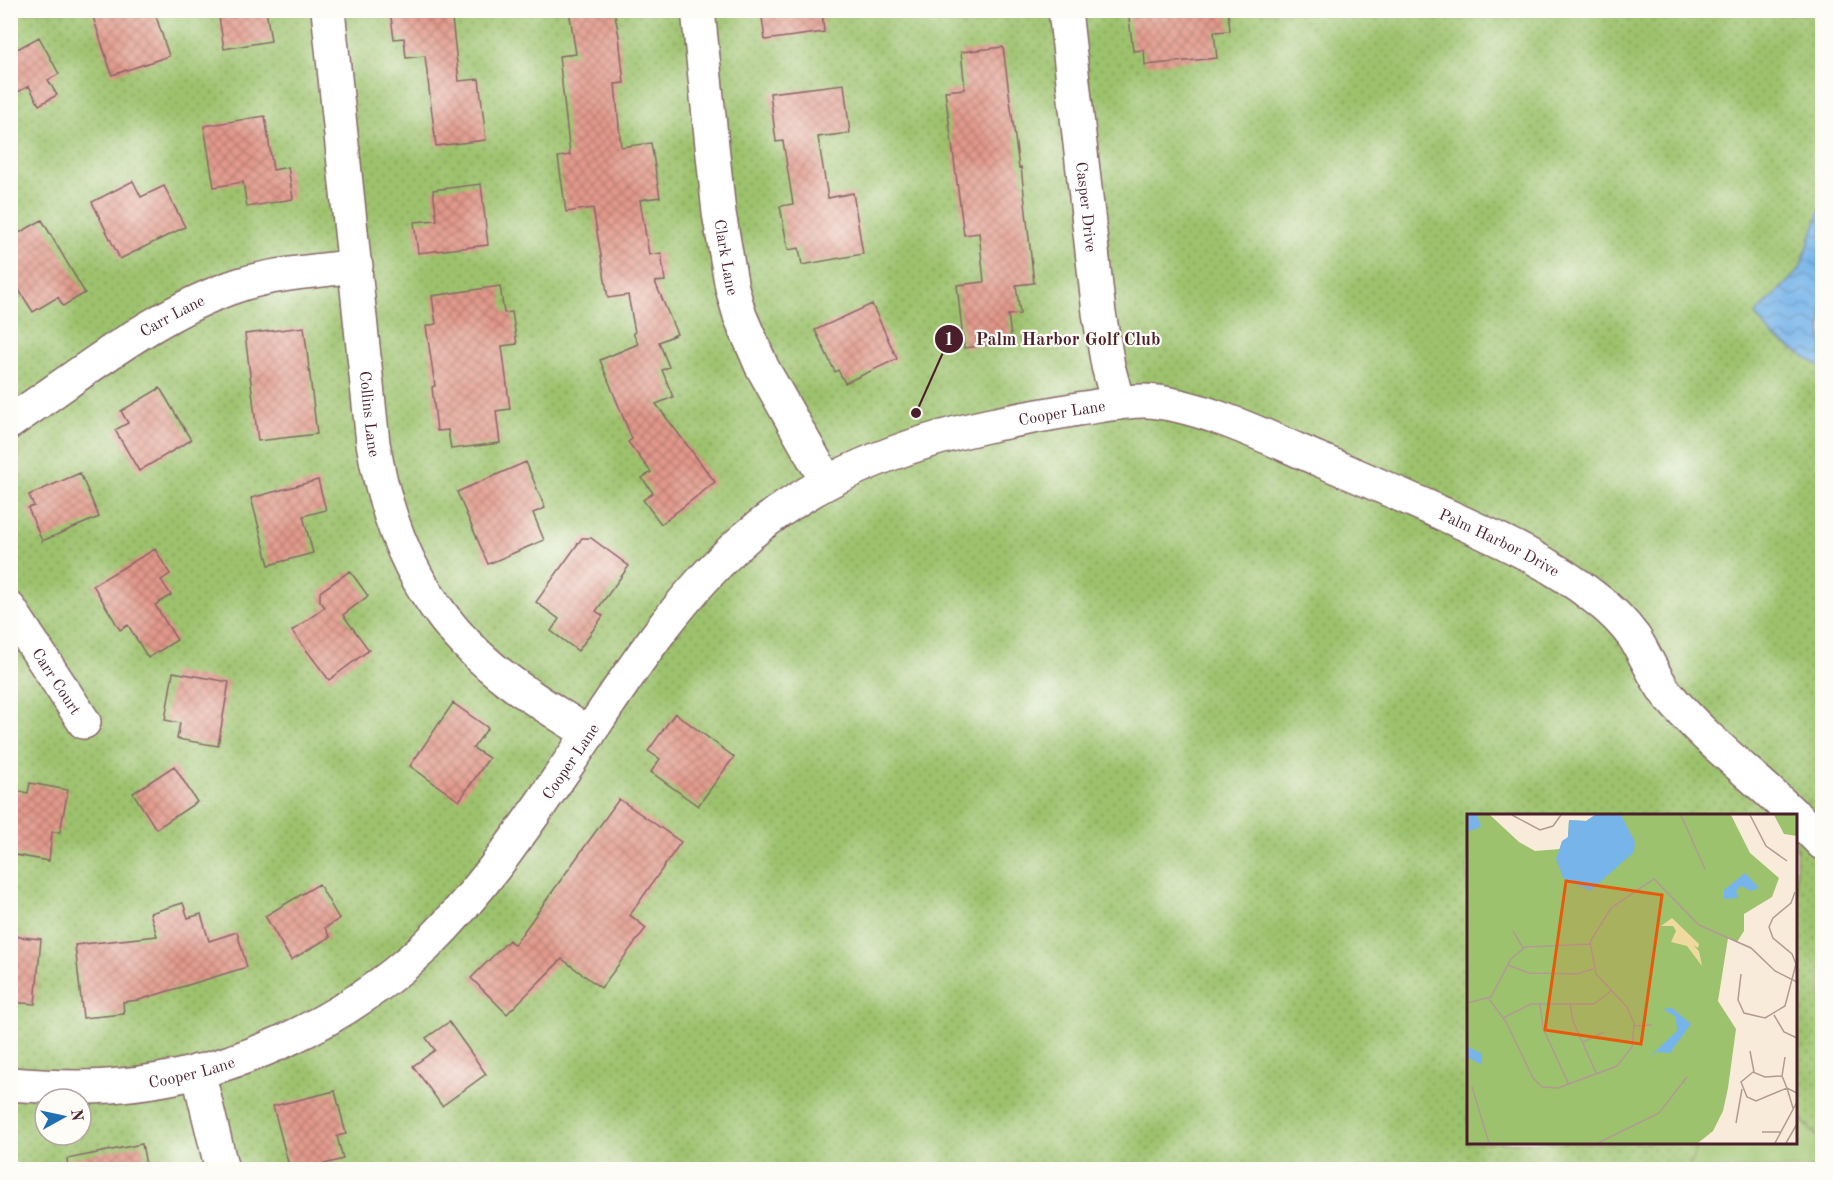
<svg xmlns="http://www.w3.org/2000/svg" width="1833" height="1180" viewBox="0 0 1833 1180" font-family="'Old Standard TT',serif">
<defs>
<pattern id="green-dots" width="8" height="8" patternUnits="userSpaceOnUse" patternTransform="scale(1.5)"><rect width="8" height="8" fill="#9dc26d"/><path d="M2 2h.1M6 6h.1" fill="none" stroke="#829d5a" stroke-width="1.8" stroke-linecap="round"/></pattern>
<pattern id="water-waves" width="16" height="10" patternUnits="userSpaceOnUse" patternTransform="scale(1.5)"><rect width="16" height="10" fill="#76b4e9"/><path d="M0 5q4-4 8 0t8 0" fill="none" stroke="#6392bd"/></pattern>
<pattern id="building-cross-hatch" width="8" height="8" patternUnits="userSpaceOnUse" patternTransform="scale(1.5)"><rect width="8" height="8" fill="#e1998a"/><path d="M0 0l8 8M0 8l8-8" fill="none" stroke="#b87c71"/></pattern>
</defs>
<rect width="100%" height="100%" fill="#fdfcf7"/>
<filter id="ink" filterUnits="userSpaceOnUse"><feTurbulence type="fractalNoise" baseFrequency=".0167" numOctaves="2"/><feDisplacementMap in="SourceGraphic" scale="12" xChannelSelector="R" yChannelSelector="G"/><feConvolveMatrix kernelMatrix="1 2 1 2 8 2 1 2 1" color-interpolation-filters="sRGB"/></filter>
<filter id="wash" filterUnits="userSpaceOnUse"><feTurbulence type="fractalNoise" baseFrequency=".008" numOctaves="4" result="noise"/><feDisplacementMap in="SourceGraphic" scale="24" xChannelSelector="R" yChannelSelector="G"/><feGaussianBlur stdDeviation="1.35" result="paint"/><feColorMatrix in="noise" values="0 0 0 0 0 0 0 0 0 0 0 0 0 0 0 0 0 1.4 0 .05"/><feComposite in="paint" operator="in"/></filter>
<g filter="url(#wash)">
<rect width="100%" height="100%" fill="#f8ebda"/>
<path fill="url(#green-dots)" stroke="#74704c" stroke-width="1.5" fill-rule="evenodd" d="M10,11H1822V1169H11ZM1468,816H1796V1142H1468ZM45,1099H81V1135H45Z"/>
<path fill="#9dc26d" stroke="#74704c" stroke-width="1.5" d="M1796,1114L1822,1142V1169H1689L1698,1143L1796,1142Z"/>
<path fill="url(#water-waves)" stroke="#606a8a" stroke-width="1.5" d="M1822,205V368L1772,336L1755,315L1800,269Z"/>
<g id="blocks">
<path fill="url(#building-cross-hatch)" d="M112,10H154L169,56L112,75L93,17Z
M218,10H266L271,41L224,49Z
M390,10H451L459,81L479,79L486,140L436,146L425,56L406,58L404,38L394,39Z
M569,10H614L619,36L624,83L615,84L621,147L651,143L660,197L640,200L649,255L661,253L665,281L655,282L677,334L659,342L669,367L662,370L673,397L656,404L715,482L661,524L643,500L653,493L642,478L651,472L628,442L632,439L600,360L638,344L633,333L635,332L628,295L608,298L593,208L566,212L558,157L570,155L559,56L576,54Z
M761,10H822L824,32L765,40Z
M1128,10H1228L1230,31L1214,32L1217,58L1145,65L1144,50L1133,51Z
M39,37L59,74L48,80L57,95L39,105L29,86L10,96V53Z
M1003,47L1019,168L1021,167L1034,283L1016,285L1020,314L1008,315L1012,342L964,348L957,285L984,282L979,233L964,235L945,91L965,89L961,52Z
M844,84L850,133L818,137L828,198L853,193L863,254L802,265L799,248L788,250L780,206L793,204L783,141L776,142L770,93Z
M265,116L273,170L288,167L293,199L247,207L243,182L214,187L204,126Z
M133,181L141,197L164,186L185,227L120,259L92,202Z
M481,184L488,245L418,253L414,222L437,220L433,190Z
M42,220L85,293L63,306L58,297L33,312L10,276V238Z
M500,286L504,313L512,312L517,344L502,346L510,409L496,411L500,443L451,449L448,430L437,431L432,387L435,386L426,326L436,324L432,296Z
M872,304L897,359L845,383L838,370L835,372L815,330Z
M304,327L317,434L258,441L245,334Z
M160,388L191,440L139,471L115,430L128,423L121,411Z
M526,462L545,508L533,513L544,540L488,564L457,492Z
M80,473L99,517L42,541L28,508L34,506L29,495Z
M318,480L326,510L303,516L313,553L269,565L251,498Z
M582,538H591L629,566L596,611L603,616L578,651L551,631L559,619L536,602Z
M155,549L170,574L161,580L171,595L155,605L177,640L148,658L128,625L120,630L93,585Z
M350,571L368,596L343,615L369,650L329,680L292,631L325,607L320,601V592Z
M173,672L229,682L218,746L177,739L180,723L165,720Z
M453,703L488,728L473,748L489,758L459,801L410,766Z
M675,713L734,757L698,806L651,772L660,759L648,751Z
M174,766L197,802L156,829L133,793Z
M30,783L68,790L60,832H52L49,861L10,854V789L28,793Z
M619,799L681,842L630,915L646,928L601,988L562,959L507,1014L471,978L509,940L514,945Z
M319,884L339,919L325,928L330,937L291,960L265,916Z
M183,903L188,918L201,914L209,941L237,932L247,967L139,1000L123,1002L124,1014L83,1018L75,945L157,936L150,913Z
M10,936L41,939L35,1004L10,1002Z
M449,1022L486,1074L442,1106L413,1066L435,1050L426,1038Z
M335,1091L346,1134L337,1136L343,1159L303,1170H290L273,1106Z
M142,1144L147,1170H68L67,1159Z"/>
</g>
</g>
<g filter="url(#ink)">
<use href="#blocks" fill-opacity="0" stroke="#876668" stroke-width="1.5"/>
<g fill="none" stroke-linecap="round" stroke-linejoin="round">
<g stroke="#876668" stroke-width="36">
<g id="minor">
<path id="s1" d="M328,10L373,443C388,532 420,606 490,666C520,692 556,712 589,734"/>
<path id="s2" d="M698,10L719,213L732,288L740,316L762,367L827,482"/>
<path id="s3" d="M1065,10L1099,313L1108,366L1118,403"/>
<path id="s4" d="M10,422C83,373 159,310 242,284C278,273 319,271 356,266"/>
<path id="s5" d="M10,609L84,722"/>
<path d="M1796,816L1822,843"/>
<path d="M198,1071L222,1170"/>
<path id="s6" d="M10,1084C47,1087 84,1089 121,1085C233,1075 344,1023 426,946C478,895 521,833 562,773C618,692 669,605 744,539C814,478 902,444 991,425C1020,419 1049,414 1078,409C1100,406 1122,401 1144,401C1196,402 1271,439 1320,460C1361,477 1401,495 1441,513C1494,537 1549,561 1595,598C1610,609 1623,622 1634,637C1646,655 1653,676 1667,694C1704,739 1753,775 1795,816"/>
</g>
</g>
<use href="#minor" stroke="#fff" stroke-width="33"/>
</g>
</g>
<g text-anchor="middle" stroke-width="4.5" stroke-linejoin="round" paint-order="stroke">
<g font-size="16" fill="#4a1f2b" stroke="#fdfcf7">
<text dy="6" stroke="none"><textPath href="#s3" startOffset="198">Casper Drive</textPath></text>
<text dy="6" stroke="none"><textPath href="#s2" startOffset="249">Clark Lane</textPath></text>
<text dy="6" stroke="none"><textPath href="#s4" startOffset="194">Carr Lane</textPath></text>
<text dy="6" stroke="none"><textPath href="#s6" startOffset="1317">Cooper Lane</textPath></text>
<text dy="6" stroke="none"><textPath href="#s1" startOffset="406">Collins Lane</textPath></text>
<text dy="6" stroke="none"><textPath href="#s6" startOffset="1784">Palm Harbor Drive</textPath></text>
<text dy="6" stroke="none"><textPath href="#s5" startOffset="86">Carr Court</textPath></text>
<text dy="6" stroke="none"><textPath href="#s6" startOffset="687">Cooper Lane</textPath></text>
<text dy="6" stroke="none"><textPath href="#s6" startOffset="183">Cooper Lane</textPath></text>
</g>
</g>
<g transform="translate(1467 814)">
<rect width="330" height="330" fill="#f8ebda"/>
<path d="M0,1H23L52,28L68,37L93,35L101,23L102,6L119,7L128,1H264L283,39L312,64L305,83L277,100V117L270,128L261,124L251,187L269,215L261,274L256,297L246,317L231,329H0ZM307,1H330V22L317,20Z" fill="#9dc26d"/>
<path d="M205,104L232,130L231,134L226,131L232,137L235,152L220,132L204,128L209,117L206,112H194Z" fill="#eeda9e"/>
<path d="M0,1H10L14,13L0,18ZM128,1H154L168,28L167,38L123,77L96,64L89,45L95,27L101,23L102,6L119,7ZM278,59L292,74L284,77L274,72L269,77L271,84L257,85V76ZM205,194L224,210L203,239L189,238L180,245L210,217L209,203L196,195ZM0,232L15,240V251L0,243Z" fill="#76b4e9"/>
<path fill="none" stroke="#b29994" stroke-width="1.5" d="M45,1L73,16L86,12L94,1M214,1L238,55M283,1L299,32L320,47M46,117L56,134M41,151L62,159L110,160L126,155M274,160L271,186L277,199L298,204L318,192L329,150L325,140L306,124L302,113L306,104L324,89L328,78M22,185L39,208L66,264L75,273L91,274L150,252L165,233L167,209L160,193L129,160L123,128L144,94L187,65L232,111L284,134L308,157L330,168M0,189L24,183L44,145L58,133L123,130M73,190L76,214L102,271M103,190L106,207L130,261M307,201L317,218L330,224M36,204L64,190H127L144,177M167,212L185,211M116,228L137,218M283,237L287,258M315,262L318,243M5,273L22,329M326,294L320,274L315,262L298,263L286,258L274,268L280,283L289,287L320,274L330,279M269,309L275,275M295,318H314M131,329L192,299L220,263M308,329L330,288M319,329L330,310"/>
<path fill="#e8590c" fill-opacity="0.15" stroke="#e8590c" stroke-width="3" d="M99,67L195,81L174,230L78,216Z"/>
<rect width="330" height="330" fill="none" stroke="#4a1f2b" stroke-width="3"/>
</g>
<path fill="none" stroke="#4a1f2b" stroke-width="2" d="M916 413L949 339"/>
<g fill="#4a1f2b" stroke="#fdfcf7" stroke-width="2">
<circle cx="916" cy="413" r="6"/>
<circle cx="949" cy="339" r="15"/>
</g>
<g font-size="18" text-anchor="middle" font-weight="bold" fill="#fff">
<text x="949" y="345">1</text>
</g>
<g font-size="18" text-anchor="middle" font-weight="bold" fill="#4a1f2b" stroke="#fdfcf7" stroke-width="4.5" stroke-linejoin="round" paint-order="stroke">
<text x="1068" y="345">Palm Harbor Golf Club</text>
</g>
<rect width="1833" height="1180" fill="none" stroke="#fdfcf7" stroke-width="36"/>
<g transform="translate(63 1117) rotate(82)"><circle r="28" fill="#fdfcf7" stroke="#b5a4a5" stroke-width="1.5"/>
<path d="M0-4.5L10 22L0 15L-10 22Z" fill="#1f6fb2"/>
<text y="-9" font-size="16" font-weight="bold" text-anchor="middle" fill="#4a1f2b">N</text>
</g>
</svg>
